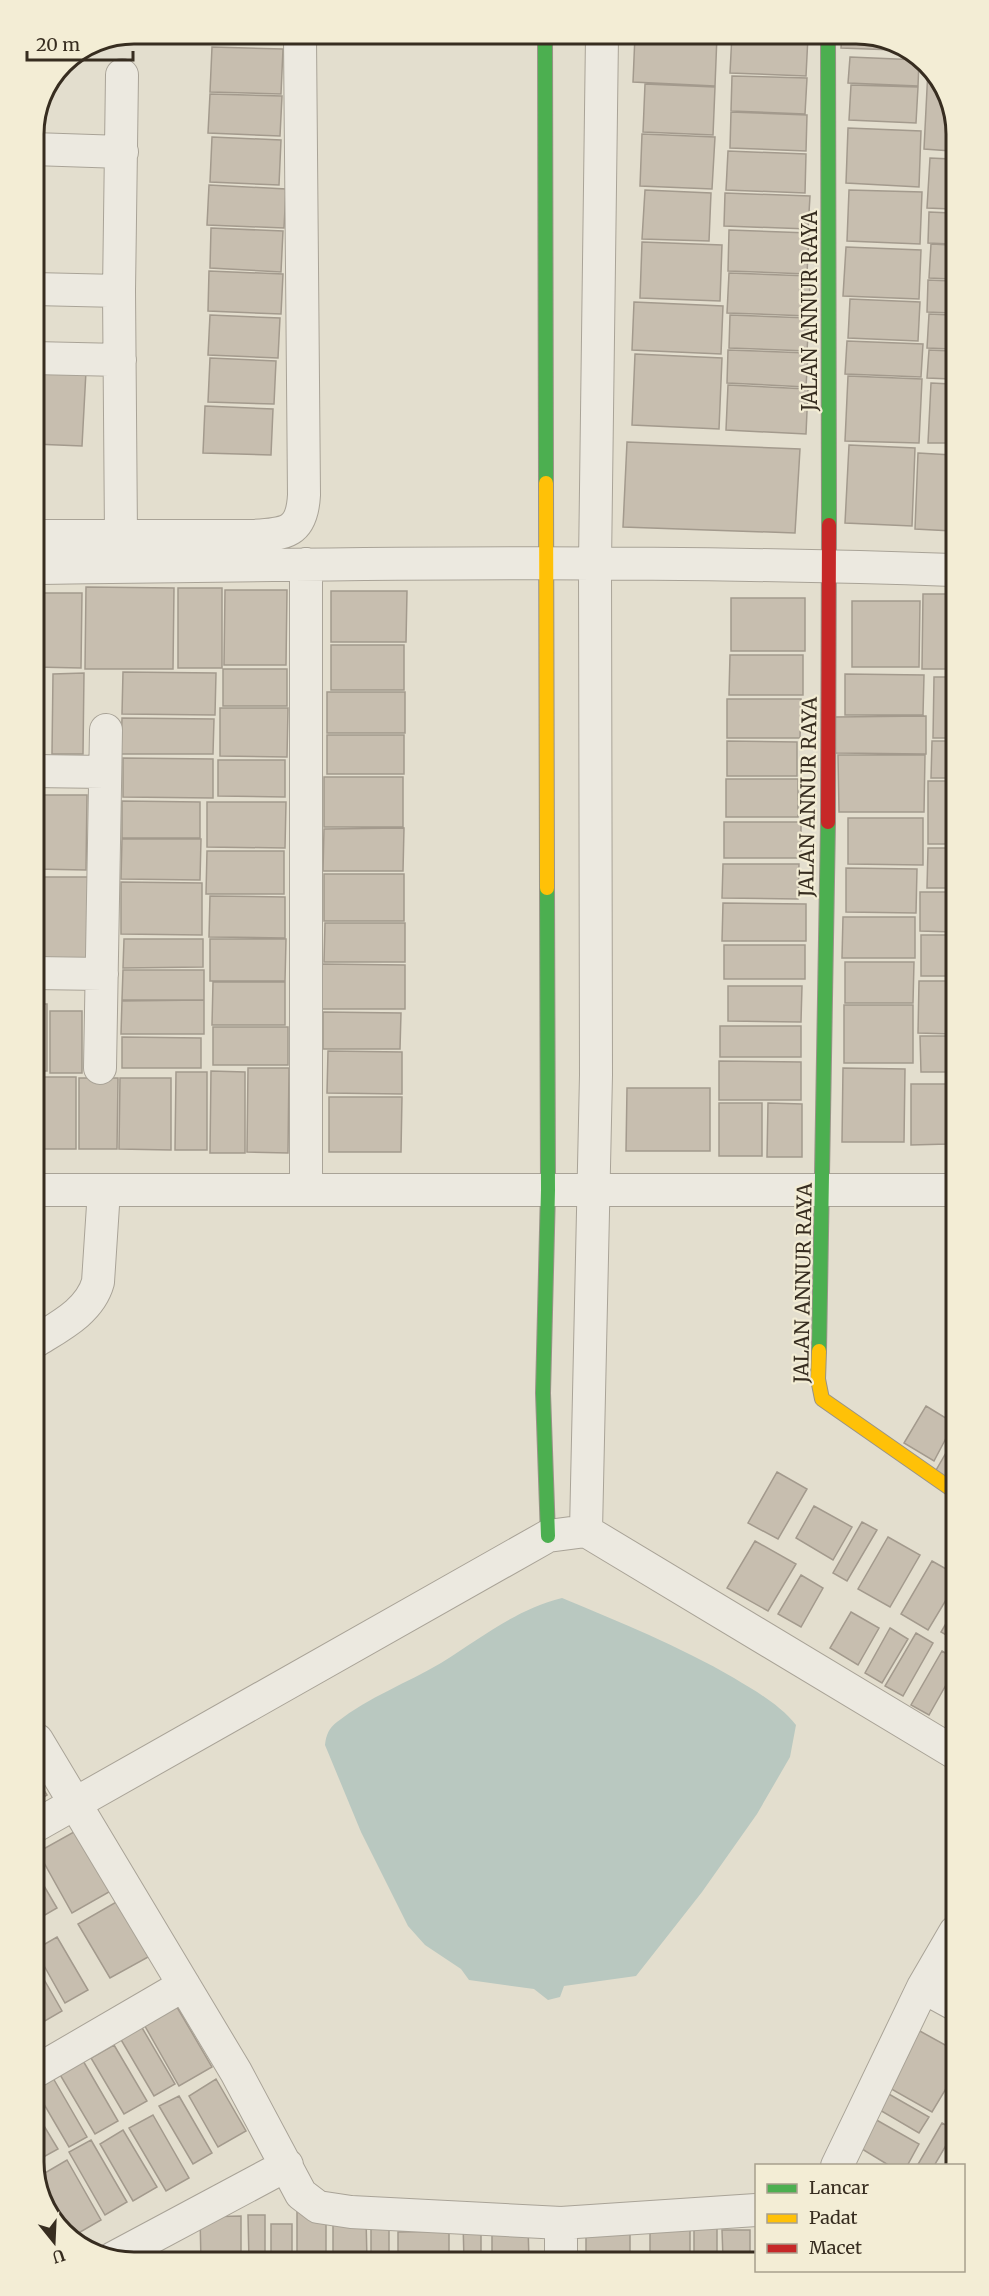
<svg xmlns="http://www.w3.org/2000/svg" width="989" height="2296" viewBox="0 0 989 2296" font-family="Merriweather,serif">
<rect width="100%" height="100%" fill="#e3dece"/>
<path fill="#b9c8c0" d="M562,1598C620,1622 679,1646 734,1678C757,1692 779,1704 796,1725L790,1757L757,1814L702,1892L636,1976L564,1986L560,1997L548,2000L534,1989L469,1980L461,1969L425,1945L408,1926L361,1832L325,1745C326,1735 329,1728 337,1722C369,1697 407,1683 441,1663C481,1638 515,1610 562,1598Z"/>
<path fill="#c7beaf" stroke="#a39a8d" stroke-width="1.5" d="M842,33H862L894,45V50L841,48Z
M732,34L808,36L806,76L730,73Z
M635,35H717L715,86L633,82Z
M275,39V43L198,40Z
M212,47L283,49L281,94L210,92Z
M850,57L919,60L918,86L848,83Z
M928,69L951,102V151L924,149Z
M732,76L807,78L805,114L731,111Z
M645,84L715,87L713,135L643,132Z
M851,85L918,87L916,123L849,120Z
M210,94L282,96L280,136L208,133Z
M731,112L807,115L806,151L730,148Z
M848,128L921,131L919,187L846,183Z
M642,134L715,137L712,189L640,186Z
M212,137L281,140L279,185L210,182Z
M728,151L806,154L805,193L726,190Z
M930,158L951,159V209L927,208Z
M209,185L286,189L284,228L207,225Z
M645,190L711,193L709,241L642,239Z
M849,190L922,192L920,244L847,241Z
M725,193L810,196L808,229L724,226Z
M929,212L951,213V244L928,243Z
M211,228L283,231L281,272L210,268Z
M729,230L809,233L807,274L728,271Z
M642,242L722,245L720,301L640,298Z
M931,244L951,245V279L929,278Z
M846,247L921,250L919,299L843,296Z
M209,271L283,274L281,314L208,311Z
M729,273L810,276L809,316L727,313Z
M928,280L951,281V313L927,312Z
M850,299L920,302L918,341L848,338Z
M634,302L723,306L721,354L632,350Z
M929,314L951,315V349L927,348Z
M210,315L280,318L278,358L208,355Z
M730,315L809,318L807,351L729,348Z
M847,341L923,344L921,377L845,374Z
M728,350L808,353L806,387L727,383Z
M929,350L951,351V379L927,378Z
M635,354L722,358L719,429L632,425Z
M210,358L276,361L274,404L208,402Z
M34,369L86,371L82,446L34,444Z
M848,376L922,379L919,443L845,441Z
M931,383L951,384L952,443H928Z
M728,385L808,389L806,434L726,430Z
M205,406L273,409L271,455L203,453Z
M627,442L800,449L795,533L623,527Z
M849,445L915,448L912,526L845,523Z
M918,453L952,455V531L915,529Z
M86,587L174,588L173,669H85Z
M178,588H222V668H178Z
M225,590H287L286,665H224Z
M331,591H407L406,642H331Z
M34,593H82L81,668L35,667Z
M923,594H952V669H922Z
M731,598H805V651H731Z
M852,601H920L919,667H852Z
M331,645H404V690H331Z
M730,655H803V695H729Z
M223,669H287V706H223Z
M123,672L216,673L215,715L122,714Z
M84,673L83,754H52L53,674Z
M845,674L924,675L923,715H845Z
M35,675H43L42,751H35Z
M934,677H952V738H933Z
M327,692H405V733H327Z
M727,699H801L800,738H727Z
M220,708H288L287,757L220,756Z
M926,716V754L835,753V717Z
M122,718L214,719L213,754H121Z
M327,735H404V774H327Z
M727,741L797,742V776H727Z
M932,741H952V778H931Z
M838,755H925L924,812H839Z
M123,758L213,759V798L123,797Z
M218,760H285V797L218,796Z
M324,777H403V827H324Z
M726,779H798V817H726Z
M928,781H952L953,844H928Z
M35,795H87L86,870L35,869Z
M122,801L200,802V838H122Z
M207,802H286L285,848L207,847Z
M848,818H923V865L848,864Z
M724,822H801V858H724Z
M404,828L403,871H323L324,829Z
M122,839H201L200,880L121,879Z
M928,848H953V888H927Z
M207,851H284V894H206Z
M723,864H799L798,899L722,898Z
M846,868L917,869L916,913L846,912Z
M324,874H404V921H324Z
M35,877H88L87,960L35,959Z
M121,882L202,883V935L121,934Z
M920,892H953V932L920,931Z
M210,896L285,897V938L209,937Z
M723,903L806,904V941H722Z
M843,917H915V958H842Z
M325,923H405V962H324Z
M921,935H953V976H921Z
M124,939H203V967L123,968Z
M210,939H286L285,981H210Z
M724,945H805V979H724Z
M845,962H914L913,1003H845Z
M321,964L405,965V1009H321Z
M123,970H204V1000H122Z
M919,981H953V1034L918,1033Z
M213,982H285V1025H212Z
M728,986H802L801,1022L728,1021Z
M204,1000V1034H121L122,1001Z
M35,1004H47V1071H36Z
M844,1005H913V1063H844Z
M50,1011H82V1073H50Z
M323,1012L401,1013L400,1049H323Z
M720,1026H801V1057H720Z
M213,1027H288V1065H213Z
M920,1036H953V1072H921Z
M122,1037L201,1038V1068H122Z
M328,1051L402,1052V1094L327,1093Z
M719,1061L801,1062V1100H719Z
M248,1068H289L288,1153L247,1152Z
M843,1068L905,1069L904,1142H842Z
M211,1071L245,1072V1153H210Z
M176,1072H207V1150H175Z
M36,1077H76V1149H36Z
M79,1078H118L117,1149H79Z
M120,1078H171V1150L119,1149Z
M951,1079H953V1147H951Z
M911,1084H948V1144L911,1145Z
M627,1088H710V1151H626Z
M329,1097H402L401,1152H329Z
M719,1103H762V1156H719Z
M768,1103L802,1104V1157H767Z
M926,1406L954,1423L934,1461L904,1443Z
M954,1439V1482L935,1472Z
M777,1472L807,1489L778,1539L748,1523Z
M814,1506L852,1527L833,1560L796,1538Z
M862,1522L877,1530L847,1581L833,1573Z
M888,1537L920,1555L890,1607L858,1589Z
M755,1541L796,1564L768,1611L727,1588Z
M932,1561L955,1574V1585L928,1630L901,1614Z
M801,1575L823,1588L801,1627L778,1614Z
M955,1608V1640L941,1632Z
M851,1612L879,1628L858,1665L830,1648Z
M890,1628L908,1639L882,1683L865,1673Z
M916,1633L933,1643L903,1696L885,1686Z
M942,1651L955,1659V1669L929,1715L911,1705Z
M37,1779L47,1795L37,1801Z
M81,1828L116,1888L72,1913L38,1852Z
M37,1874L57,1908L38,1919Z
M118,1901L150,1956L110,1978L78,1924Z
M57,1937L88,1990L65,2003L38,1955V1948Z
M38,1969L62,2011L38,2025Z
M174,2002L212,2067L179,2086L142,2021Z
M141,2026L175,2084L154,2096L120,2038Z
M918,2030L956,2051V2072L932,2112L886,2086Z
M114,2045L147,2101L124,2114L91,2058Z
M82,2059L118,2121L95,2134L59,2073Z
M53,2078L87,2137L69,2147L38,2094V2087Z
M216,2079L246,2131L218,2147L189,2096Z
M956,2092V2109L949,2105Z
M887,2093L929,2117L919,2133L878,2109Z
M179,2096L212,2153L193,2164L159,2106Z
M153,2115L189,2178L166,2191L129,2128Z
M38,2116L58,2149L38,2160Z
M873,2118L919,2144L907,2166H890L857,2146Z
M942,2123L955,2130L934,2166H917Z
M123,2130L157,2187L133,2201L100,2144Z
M91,2140L127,2202L105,2215L69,2152Z
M956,2147L955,2166H945Z
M67,2160L101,2220L70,2238L38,2184V2177Z
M297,2209H326V2261L297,2262Z
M248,2215H265V2262H249Z
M241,2216V2262H201L200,2217Z
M371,2216H389V2261H371Z
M333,2217H366L367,2261H333Z
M650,2218H690V2259H650Z
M481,2221V2260L464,2261L463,2222Z
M586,2223H630V2259L586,2260Z
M271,2224H292V2262H271Z
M528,2226L529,2260H492V2227Z
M694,2227H717V2259H694Z
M722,2230H750V2259H723Z
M449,2231V2261H398V2232Z"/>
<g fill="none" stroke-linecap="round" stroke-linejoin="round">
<g stroke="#a9a397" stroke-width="34">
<path id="street" d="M33,149L122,152
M34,289L119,291
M34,358L120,360
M34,536H252C286,534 302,533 304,495L300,39
M121,536L119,291L122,75
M306,564V1190
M34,568C340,564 646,559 952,570
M35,771L104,772
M35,973L102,974
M100,1068L106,730
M36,1190H954
M36,1341C60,1326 90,1311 98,1282L104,1190
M586,1531L596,1075L595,564L602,36
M37,1740L236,2072L301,2194L318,2207L351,2212L561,2223L756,2210
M37,1825L548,1536L586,1531L955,1753
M923,1987L956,2005
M38,2070L184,1985
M837,2166L923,1987L955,1932
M113,2258L287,2165
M561,2260V2223"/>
</g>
<g stroke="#989387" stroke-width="16">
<path id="fast" d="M828,34L829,525
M545,36L546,483
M547,888L548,1190L543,1393L548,1536
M819,1351L828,822"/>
</g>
<g stroke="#989387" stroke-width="16">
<path id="slow" d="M546,483L547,888
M819,1351L818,1379L822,1399L954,1491"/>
</g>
<g stroke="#989387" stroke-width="16">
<path id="jam" d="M828,822L829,525"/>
</g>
<use href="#street" stroke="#ece9e0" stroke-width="32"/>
<use href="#fast" stroke="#4caf50" stroke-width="14"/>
<use href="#slow" stroke="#ffc107" stroke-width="14"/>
<use href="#jam" stroke="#c62828" stroke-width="14"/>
</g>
<g text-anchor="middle" stroke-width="4.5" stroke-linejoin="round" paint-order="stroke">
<g font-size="20" fill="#372d20" stroke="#f3edd5">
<text transform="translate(810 311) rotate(-90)" y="7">JALAN ANNUR RAYA</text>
<text transform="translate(808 797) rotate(-89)" y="7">JALAN ANNUR RAYA</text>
<text transform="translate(803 1283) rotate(-89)" y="7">JALAN ANNUR RAYA</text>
</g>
</g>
<path d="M0 0H989V2296H0ZM134 44H856A90 90 0 0 1 946 134V2162A90 90 0 0 1 856 2252H134A90 90 0 0 1 44 2162V134A90 90 0 0 1 134 44Z" fill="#f3edd5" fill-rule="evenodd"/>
<path fill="none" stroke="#372d20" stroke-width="3" d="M134 44H856A90 90 0 0 1 946 134V2162A90 90 0 0 1 856 2252H134A90 90 0 0 1 44 2162V134A90 90 0 0 1 134 44Z"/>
<rect x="755" y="2164" width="210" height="108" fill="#f3edd5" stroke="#a8a08d" stroke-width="1.5"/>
<rect x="767" y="2184" width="30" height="9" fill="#4caf50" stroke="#a8a08d" stroke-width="1.5"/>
<text x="809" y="2194" font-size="18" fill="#372d20">Lancar</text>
<rect x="767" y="2214" width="30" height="9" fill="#ffc107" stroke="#a8a08d" stroke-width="1.5"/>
<text x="809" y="2224" font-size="18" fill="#372d20">Padat</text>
<rect x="767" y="2244" width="30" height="9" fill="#c62828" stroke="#a8a08d" stroke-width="1.5"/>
<text x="809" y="2254" font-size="18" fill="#372d20">Macet</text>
<g transform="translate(54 2242) rotate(162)" stroke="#f3edd5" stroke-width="4.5" paint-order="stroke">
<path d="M0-4.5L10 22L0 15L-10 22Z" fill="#372d20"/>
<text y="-9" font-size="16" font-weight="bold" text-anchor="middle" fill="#372d20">U</text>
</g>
<path d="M27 51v9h106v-9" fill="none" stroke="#372d20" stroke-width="3"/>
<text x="36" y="51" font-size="18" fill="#372d20" stroke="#f3edd5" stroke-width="4.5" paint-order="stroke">20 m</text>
</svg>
